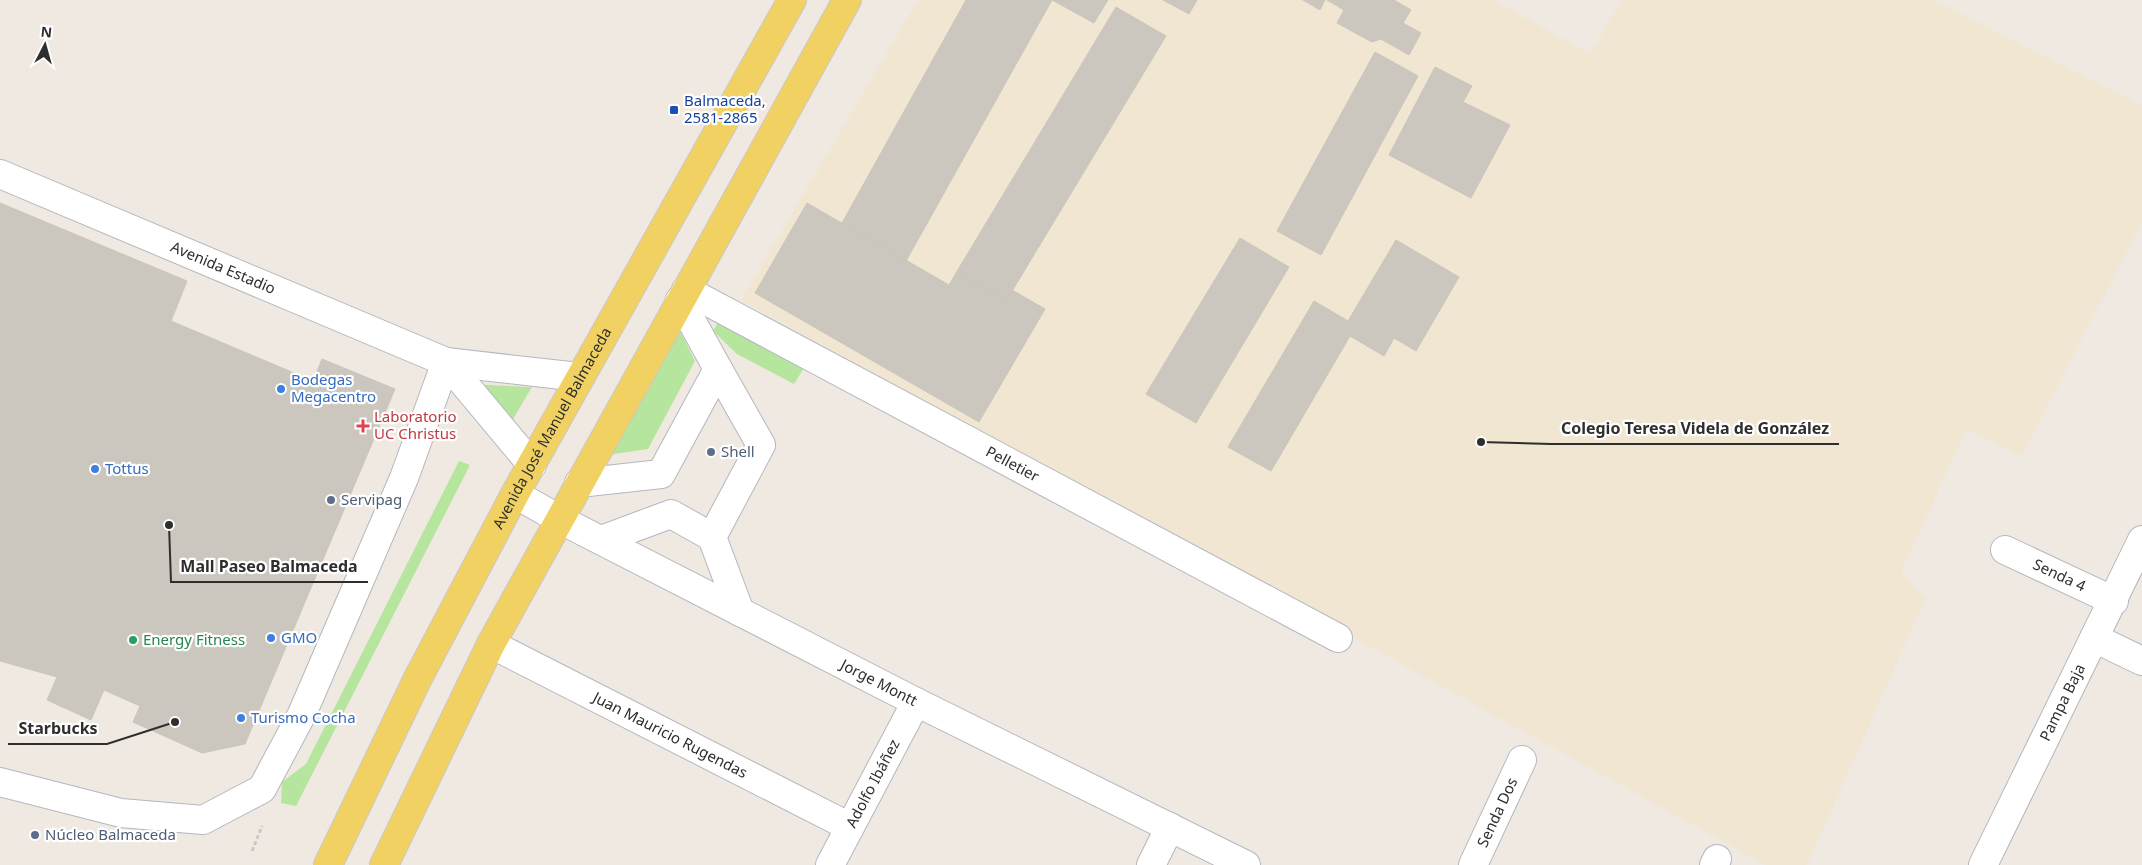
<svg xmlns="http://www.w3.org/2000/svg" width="2142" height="865" viewBox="0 0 2142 865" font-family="'Noto Sans',sans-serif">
<rect width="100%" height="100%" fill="#efe9e1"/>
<path fill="#f0e6d1" d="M918,0H1493L1591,54L1621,0H1935L2142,106V221L2022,456L1967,429L1901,571L1925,599L1807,865H1766L741,300Z"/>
<path fill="#b6e59e" d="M722,315L807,363L794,384L737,354L713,331Z
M678,327L695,361L648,449L607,455Z
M468,384L532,387L506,431Z
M459,461L470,465L296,806L281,803L282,782L306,764Z"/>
<path fill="#cbc7bf" stroke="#cbc5ba" d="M966,0H1052L906,261L842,223Z
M1052,0H1108L1094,23Z
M1163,0H1197L1189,14Z
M1303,0H1325L1320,10Z
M1327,0H1394L1411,10L1403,23L1421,33L1409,55L1381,39L1372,42L1337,23L1344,10Z
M1116,7L1166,36L1006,301L956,273Z
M1375,52L1418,76L1321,255L1277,231Z
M1435,67L1472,86L1463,102L1510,125L1471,198L1389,155Z
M0,203L187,281L171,321L313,381L322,359L395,389L245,744L202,753L133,722L140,706L104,690L91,720L47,700L57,677L0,661Z
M807,203L949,285L956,273L1006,301L1012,290L1045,309L979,422L755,293Z
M1240,238L1289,267L1196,423L1146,394Z
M1396,240L1459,277L1416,351L1394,338L1384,356L1350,336L1271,471L1228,447L1314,301L1348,321Z"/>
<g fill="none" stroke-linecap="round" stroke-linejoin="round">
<g stroke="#b4b7c1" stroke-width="30">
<g id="minor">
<path id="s1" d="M0,174L446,362L579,377"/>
<path id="s2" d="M686,290L1338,638"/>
<path d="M446,362L532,465"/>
<path d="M579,483L661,474L718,369L680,300"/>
<path id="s3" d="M515,494L559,519L916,702L1246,865"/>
<path d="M712,537L761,445L718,369"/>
<path d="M601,540L671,514L712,537L740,612"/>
<path id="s4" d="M2005,550L2114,601"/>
<path d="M2094,638L2142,661"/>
<path id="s5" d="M491,644L850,827"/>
<path d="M0,782L121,813L203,820L262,789L302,714L404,478L446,362"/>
<path id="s6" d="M830,865L916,702"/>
<path d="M1151,865L1170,827"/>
<path id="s7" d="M1473,865L1522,760"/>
<path d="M1714,865L1717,859"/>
<path id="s8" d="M1983,865L2142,540"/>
</g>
</g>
<g stroke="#c9c9c9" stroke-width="30">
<g id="major">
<path id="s9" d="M328,865L418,678L515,494L792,0"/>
<path d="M384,865L491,644L847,0"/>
</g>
</g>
<path stroke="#c9c9c9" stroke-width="3" stroke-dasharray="4 2.5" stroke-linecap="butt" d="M252,851L262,826"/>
<use href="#minor" stroke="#fff" stroke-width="28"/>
<use href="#major" stroke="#f2d163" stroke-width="28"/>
</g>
<rect fill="#1a4fb4" stroke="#fff" stroke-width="2" x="669" y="105" width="10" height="10" rx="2.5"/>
<g fill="#3f7fe0" stroke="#fff" stroke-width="2">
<circle cx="281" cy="389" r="5"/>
<circle cx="95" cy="469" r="5"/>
<circle cx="271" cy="638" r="5"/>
<circle cx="241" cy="718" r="5"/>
</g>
<path fill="#e0444e" stroke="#fff" stroke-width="2" d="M360.5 418.5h5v5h5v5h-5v5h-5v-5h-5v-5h5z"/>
<g fill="#5c6f8a" stroke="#fff" stroke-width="2">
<circle cx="711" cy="452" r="5"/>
<circle cx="331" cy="500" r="5"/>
<circle cx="35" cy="835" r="5"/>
</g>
<circle fill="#2e9e5b" stroke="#fff" stroke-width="2" cx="133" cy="640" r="5"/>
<g text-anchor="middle" stroke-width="4.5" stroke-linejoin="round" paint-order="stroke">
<g font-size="15" fill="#164399" stroke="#fff" text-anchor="start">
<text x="684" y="106">Balmaceda,<tspan x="684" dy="17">2581-2865</tspan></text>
</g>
<g font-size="15" fill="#2e2e2e" stroke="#fff">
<text dy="5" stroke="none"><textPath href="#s1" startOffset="242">Avenida Estadio</textPath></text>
<text dy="5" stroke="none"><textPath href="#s9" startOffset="491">Avenida José Manuel Balmaceda</textPath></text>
<text dy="5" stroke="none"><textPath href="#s2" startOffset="370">Pelletier</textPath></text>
<text dy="5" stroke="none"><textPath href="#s4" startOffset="60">Senda 4</textPath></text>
<text dy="5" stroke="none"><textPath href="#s3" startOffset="410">Jorge Montt</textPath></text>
<text dy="5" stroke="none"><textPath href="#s8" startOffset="181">Pampa Baja</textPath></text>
<text dy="5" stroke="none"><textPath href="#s5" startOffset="201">Juan Mauricio Rugendas</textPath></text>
<text dy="5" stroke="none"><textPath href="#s6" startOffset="92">Adolfo Ibáñez</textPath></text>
<text dy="5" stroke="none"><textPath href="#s7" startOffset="58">Senda Dos</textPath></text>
</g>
<g font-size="15" fill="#366cbe" stroke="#fff" text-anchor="start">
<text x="291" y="385">Bodegas<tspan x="291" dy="17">Megacentro</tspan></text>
<text x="105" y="474">Tottus</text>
<text x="281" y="643">GMO</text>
<text x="251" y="723">Turismo Cocha</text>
</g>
<g font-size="15" fill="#be3a42" stroke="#fff" text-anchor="start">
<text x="374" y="422">Laboratorio<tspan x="374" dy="17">UC Christus</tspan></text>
</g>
<g font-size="15" fill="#4e5e75" stroke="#fff" text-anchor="start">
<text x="721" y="457">Shell</text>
<text x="341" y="505">Servipag</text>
<text x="45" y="840">Núcleo Balmaceda</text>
</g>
<g font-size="15" fill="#27864d" stroke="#fff" text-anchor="start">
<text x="143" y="645">Energy Fitness</text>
</g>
</g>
<path fill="none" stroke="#2e2e2e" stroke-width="2" d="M1481 442L1551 444H1839M169 525L171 582H368M175 722L107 744H8"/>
<g fill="#2e2e2e" stroke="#fff" stroke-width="2">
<circle cx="1481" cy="442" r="5"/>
<circle cx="169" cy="525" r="5"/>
<circle cx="175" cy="722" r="5"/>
</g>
<g font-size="16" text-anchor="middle" font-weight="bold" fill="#2e2e2e" stroke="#fff" stroke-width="4.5" stroke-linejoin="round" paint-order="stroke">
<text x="1695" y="434">Colegio Teresa Videla de González</text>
<text x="269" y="572">Mall Paseo Balmaceda</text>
<text x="58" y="734">Starbucks</text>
</g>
<g transform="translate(45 45) rotate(6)" stroke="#ffffff" stroke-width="4" paint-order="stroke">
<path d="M0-4L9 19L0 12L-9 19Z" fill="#2e2e2e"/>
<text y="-8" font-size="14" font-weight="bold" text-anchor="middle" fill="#2e2e2e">N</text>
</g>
</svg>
